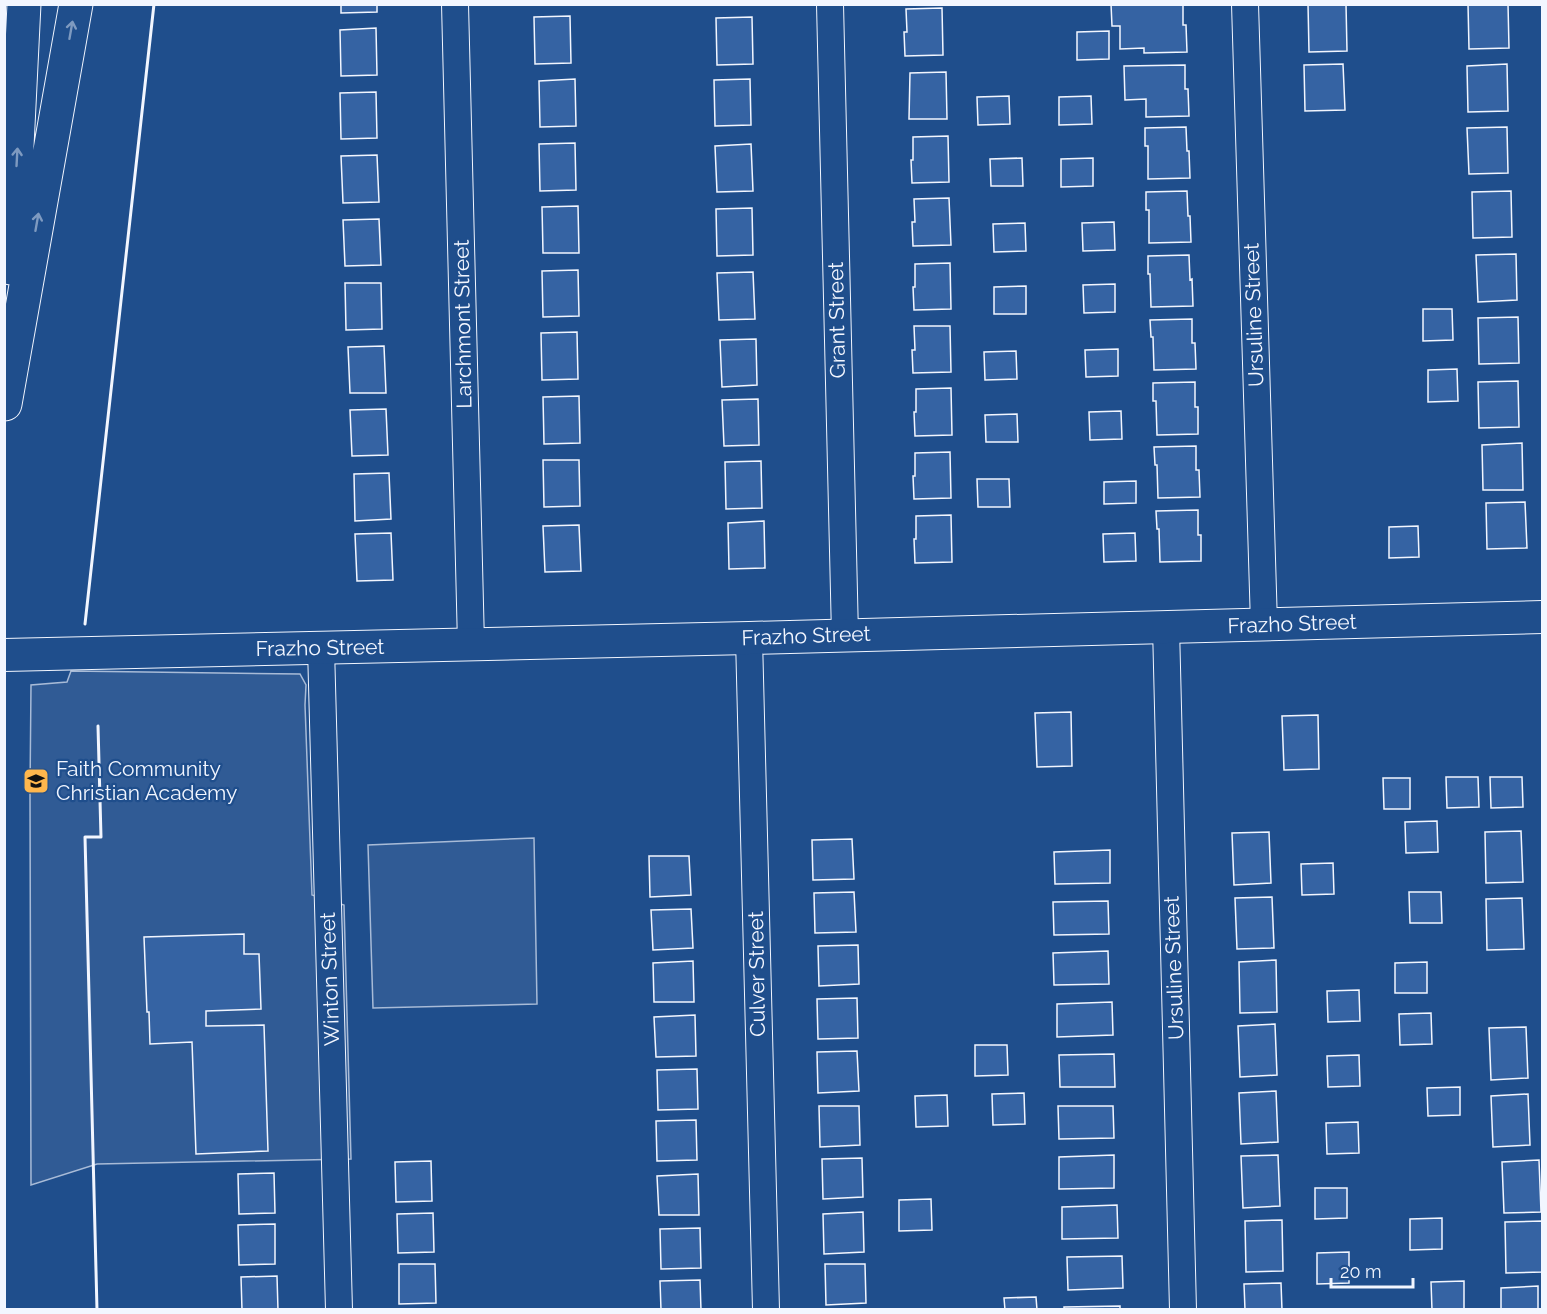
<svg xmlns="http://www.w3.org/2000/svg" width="1547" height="1314" viewBox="0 0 1547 1314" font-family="Raleway,sans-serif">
<rect width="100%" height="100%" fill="#1f4e8c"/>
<path fill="#305b95" stroke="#a8bbd7" stroke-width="1.5" d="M71,671L300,674L306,685L305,705L312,895L344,905L351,1159L97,1164L31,1185L30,791L31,685L67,682Z
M534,838L537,1004L373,1008L368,845Z"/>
<path fill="#3563a3" stroke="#f2f6ff" stroke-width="1.5" d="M341,4H377V12L341,13Z
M1111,4H1183V25H1186L1187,52L1144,53V48L1120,49V26H1112Z
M1308,4H1346L1347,51L1309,52Z
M1468,4H1508L1509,48L1469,49Z
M942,8L943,55L905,56L904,32H907L906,9Z
M570,16L571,63L535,64L534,17Z
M752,17L753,64L717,65L716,18Z
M376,28L377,75L341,76L340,30Z
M1109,31V59L1077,60V32Z
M1343,64L1345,110L1305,111L1304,65Z
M1507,64L1508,111L1468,112L1467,66Z
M1185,65V89H1188L1189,116L1146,117V99L1125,100L1124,66Z
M946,72L947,119H909L910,73Z
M575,79L576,126L540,127L539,81Z
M750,79L751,125L715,126L714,80Z
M376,92L377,138L341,139L340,93Z
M1009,96L1010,124L978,125L977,97Z
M1091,96L1092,124L1059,125V97Z
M1186,127L1187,151H1189L1190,178L1148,179V146H1145V128Z
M1507,127L1508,173L1469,174L1467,128Z
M948,136L949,182L912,183L911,160H913V137Z
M575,143L576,190L540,191L539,144Z
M751,144L753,191L717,192L715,146Z
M377,155L379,202L343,203L341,156Z
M1022,158L1023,186H991L990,159Z
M1093,158V186L1061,187V159Z
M1187,191L1188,216H1190L1191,242L1149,243V210H1146V192Z
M1511,191L1512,237L1473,238L1472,192Z
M949,198L951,245L913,246L912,222H915L914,199Z
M578,206L579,253H543L542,207Z
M752,208L753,255L717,256L716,209Z
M379,219L381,265L345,266L343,220Z
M1114,222L1115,250L1083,251L1082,223Z
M1025,223L1026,251L994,252L993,224Z
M1516,254L1517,300L1478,302L1476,255Z
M1189,255L1190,280L1192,279L1193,306L1151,307L1150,274H1148V256Z
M950,263L951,309L914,310L913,287H915V264Z
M578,270L579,316L543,317L542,271Z
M753,272L755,319L719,320L717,273Z
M345,283H381L382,329L346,330Z
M1115,284V312L1084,313L1083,285Z
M1026,286V314H994V287Z
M1423,309H1452L1453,340L1423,341Z
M1518,317L1519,363L1479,364L1478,318Z
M1192,319V343H1195L1196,369L1154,370L1153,337H1151L1150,320Z
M914,326H950L951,372L913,373L912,350H915Z
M577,332L578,379L542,380L541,333Z
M756,339L757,385L722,387L720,340Z
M384,346L386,393H350L348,347Z
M1118,349V376L1086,377L1085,350Z
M1016,351L1017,379L985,380L984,352Z
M1457,369L1458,401L1428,402V370Z
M1518,381L1519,427L1479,428L1478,382Z
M1195,382V407H1198V434L1157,435L1156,401H1153V383Z
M951,388L952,435L915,436L914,412H916V389Z
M579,396L580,443L544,444L543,397Z
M758,399L759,445L724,446L722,400Z
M386,409L388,455L352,456L350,410Z
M1121,411L1122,439L1090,440L1089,412Z
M1017,414L1018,442H986L985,415Z
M1522,443L1523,490H1483L1482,445Z
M1196,446V470H1199L1200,497L1158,498L1157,465H1155L1154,447Z
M950,452L951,498L914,499L913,476H915V453Z
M543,460H579L580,506L544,507Z
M761,461L762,508L726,509L725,462Z
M389,473L391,519L355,521L354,474Z
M977,479H1009L1010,507H978Z
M1136,481V503L1104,504V482Z
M1525,502L1527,548L1487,549L1486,503Z
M1198,510V535H1201V561L1160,562L1159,529H1157L1156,511Z
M951,515L952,562L915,563L914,539H916V516Z
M764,521L765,568L729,569L728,523Z
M579,525L581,571L545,572L543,526Z
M1418,526L1419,557L1389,558V527Z
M391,533L393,580L357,581L355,534Z
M1135,533L1136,561L1104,562L1103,534Z
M1071,712L1072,766L1037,767L1035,713Z
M1318,715L1319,769L1284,770L1282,716Z
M1446,777H1478L1479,807L1447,808Z
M1490,777H1522L1523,807L1491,808Z
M1383,778H1410V809H1384Z
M1437,821L1438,852L1406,853L1405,822Z
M1521,831L1523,882L1486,883L1485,832Z
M1269,832L1271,883L1234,885L1232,833Z
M852,839L854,879L813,880L812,840Z
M1110,850V883L1055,884L1054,852Z
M649,856H689L691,895L650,897Z
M1333,863L1334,894L1302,895L1301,864Z
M854,892L856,932L815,933L814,893Z
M1409,892H1441L1442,923H1410Z
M1272,897L1274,948L1237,949L1235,898Z
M1522,898L1524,949L1487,950L1486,899Z
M1108,901L1109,934L1054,935L1053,902Z
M691,909L693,948L653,950L651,910Z
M244,934V954H259L261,1009L206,1011V1026L264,1025L268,1151L196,1154L192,1042L150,1044L149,1012H147L144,937Z
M858,945L859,984L819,986L818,946Z
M1108,951L1109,984L1054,985L1053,953Z
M1276,960L1277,1012L1240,1013L1239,962Z
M693,961L694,1002H654L653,963Z
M1427,962V993H1395V963Z
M1359,990L1360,1021L1328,1022L1327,991Z
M857,998L858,1038L818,1039L817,999Z
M1112,1002L1113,1035L1057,1037V1004Z
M1431,1013L1432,1044L1400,1045L1399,1014Z
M695,1015L696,1056L656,1057L654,1017Z
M1275,1024L1277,1075L1240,1077L1238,1026Z
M1526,1027L1528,1078L1491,1080L1489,1028Z
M975,1045H1007L1008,1075L975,1076Z
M857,1051L859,1091L818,1093L817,1052Z
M1114,1054L1115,1087H1060L1059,1055Z
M1359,1055L1360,1086L1328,1087L1327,1056Z
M697,1069L698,1109L658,1110L657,1070Z
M1460,1087V1115L1428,1116L1427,1088Z
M1276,1091L1278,1142L1241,1144L1239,1093Z
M1024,1093L1025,1124L993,1125L992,1094Z
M1528,1094L1530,1145L1493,1147L1491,1096Z
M947,1095L948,1126L916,1127L915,1096Z
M819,1106H859L860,1145L820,1147Z
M1058,1106H1113L1114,1138L1059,1139Z
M696,1120L697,1160L657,1161L656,1121Z
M1358,1122L1359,1153L1327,1154L1326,1123Z
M1114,1155V1188L1059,1189V1157Z
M1278,1155L1280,1206L1243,1208L1241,1156Z
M862,1158L863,1197L823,1199L822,1159Z
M1539,1160L1541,1212L1504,1213L1502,1162Z
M431,1161L432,1201L396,1202L395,1162Z
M274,1173L275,1213L239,1214L238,1174Z
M698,1174L699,1215H659L657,1176Z
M1315,1188H1347V1218L1315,1219Z
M931,1199L932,1230L899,1231V1200Z
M1117,1205L1118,1238L1062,1239V1207Z
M863,1212L864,1252L824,1254L823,1214Z
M433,1213L434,1252L398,1253L397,1214Z
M1442,1218V1249L1410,1250V1219Z
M1282,1220L1283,1271L1246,1272L1245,1221Z
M1542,1221V1272L1506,1273L1505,1222Z
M275,1224V1264L239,1265L238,1225Z
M700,1228L701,1268L661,1269L660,1229Z
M1349,1252V1283L1317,1284V1253Z
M1122,1256L1123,1288L1068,1290L1067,1257Z
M399,1264H435L436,1303L399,1304Z
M825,1264H865L866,1303L826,1305Z
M277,1276L278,1310H242L241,1277Z
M700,1280L701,1310H661L660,1281Z
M1464,1281V1310H1432L1431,1282Z
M1281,1283L1282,1310H1245L1244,1284Z
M1538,1286V1310H1501V1288Z
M1036,1297L1037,1310H1005L1004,1298Z
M1120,1306V1310H1064V1307Z"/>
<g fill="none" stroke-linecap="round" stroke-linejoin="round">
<g stroke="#f2f6ff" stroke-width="28">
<path id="minor" d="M455,4L471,644
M830,4L845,635
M1245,4L1264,624
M1166,627L1183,1310
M749,638L766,1310
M321,648L339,1310"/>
</g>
<g stroke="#f2f6ff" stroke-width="34">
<path id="tertiary" d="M4,655L749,638L1542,617"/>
</g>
<g stroke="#f2f6ff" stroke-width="35">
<path id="motorway" d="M11,268L24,4
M5,404L76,4"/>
</g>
<use href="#minor" stroke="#1f4e8c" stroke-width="26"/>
<use href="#tertiary" stroke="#1f4e8c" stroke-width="32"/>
<use href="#motorway" stroke="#1f4e8c" stroke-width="33"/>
<path stroke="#f2f6ff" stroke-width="3" d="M85,624L154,4
M97,1310L85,837H101L98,726"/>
</g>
<defs><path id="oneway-shaft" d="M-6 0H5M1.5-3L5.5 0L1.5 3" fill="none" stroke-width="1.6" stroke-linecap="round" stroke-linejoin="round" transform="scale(1.5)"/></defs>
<g stroke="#7e9ac0">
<use href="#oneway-shaft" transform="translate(71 30) rotate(-80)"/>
<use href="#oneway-shaft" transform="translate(17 157) rotate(-87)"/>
<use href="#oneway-shaft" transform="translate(37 222) rotate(-80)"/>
</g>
<defs>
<g id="school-square" transform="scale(1.35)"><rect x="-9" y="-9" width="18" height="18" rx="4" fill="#ffb74d" stroke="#1f4e8c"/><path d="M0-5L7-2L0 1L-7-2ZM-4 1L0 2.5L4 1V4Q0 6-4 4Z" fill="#111"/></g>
</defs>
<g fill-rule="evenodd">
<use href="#school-square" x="36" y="781"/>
</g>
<g text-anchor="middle" stroke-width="4.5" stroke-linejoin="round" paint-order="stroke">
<g font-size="21" fill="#f2f6ff" stroke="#1f4e8c">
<text transform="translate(1254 315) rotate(-92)" y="7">Ursuline Street</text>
<text transform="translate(837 320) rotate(-91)" y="7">Grant Street</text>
<text transform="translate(463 324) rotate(-91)" y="7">Larchmont Street</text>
<text transform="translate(1292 624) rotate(-2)" y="7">Frazho Street</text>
<text transform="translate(806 636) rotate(-2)" y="7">Frazho Street</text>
<text transform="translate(320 648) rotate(-1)" y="7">Frazho Street</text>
<text transform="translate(1174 968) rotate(-92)" y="7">Ursuline Street</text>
<text transform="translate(757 974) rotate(-91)" y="7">Culver Street</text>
<text transform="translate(330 979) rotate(-92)" y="7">Winton Street</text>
</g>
<g font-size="21" fill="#f2f6ff" stroke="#1f4e8c" text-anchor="start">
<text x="56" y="776">Faith Community<tspan x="56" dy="24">Christian Academy</tspan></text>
</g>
</g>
<rect width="1547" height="1314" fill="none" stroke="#f2f6ff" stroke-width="12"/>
<path d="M1331 1278v9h82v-9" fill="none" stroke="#f2f6ff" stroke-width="3"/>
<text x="1340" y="1278" font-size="18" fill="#f2f6ff" stroke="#1f4e8c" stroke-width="4.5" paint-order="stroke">20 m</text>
</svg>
